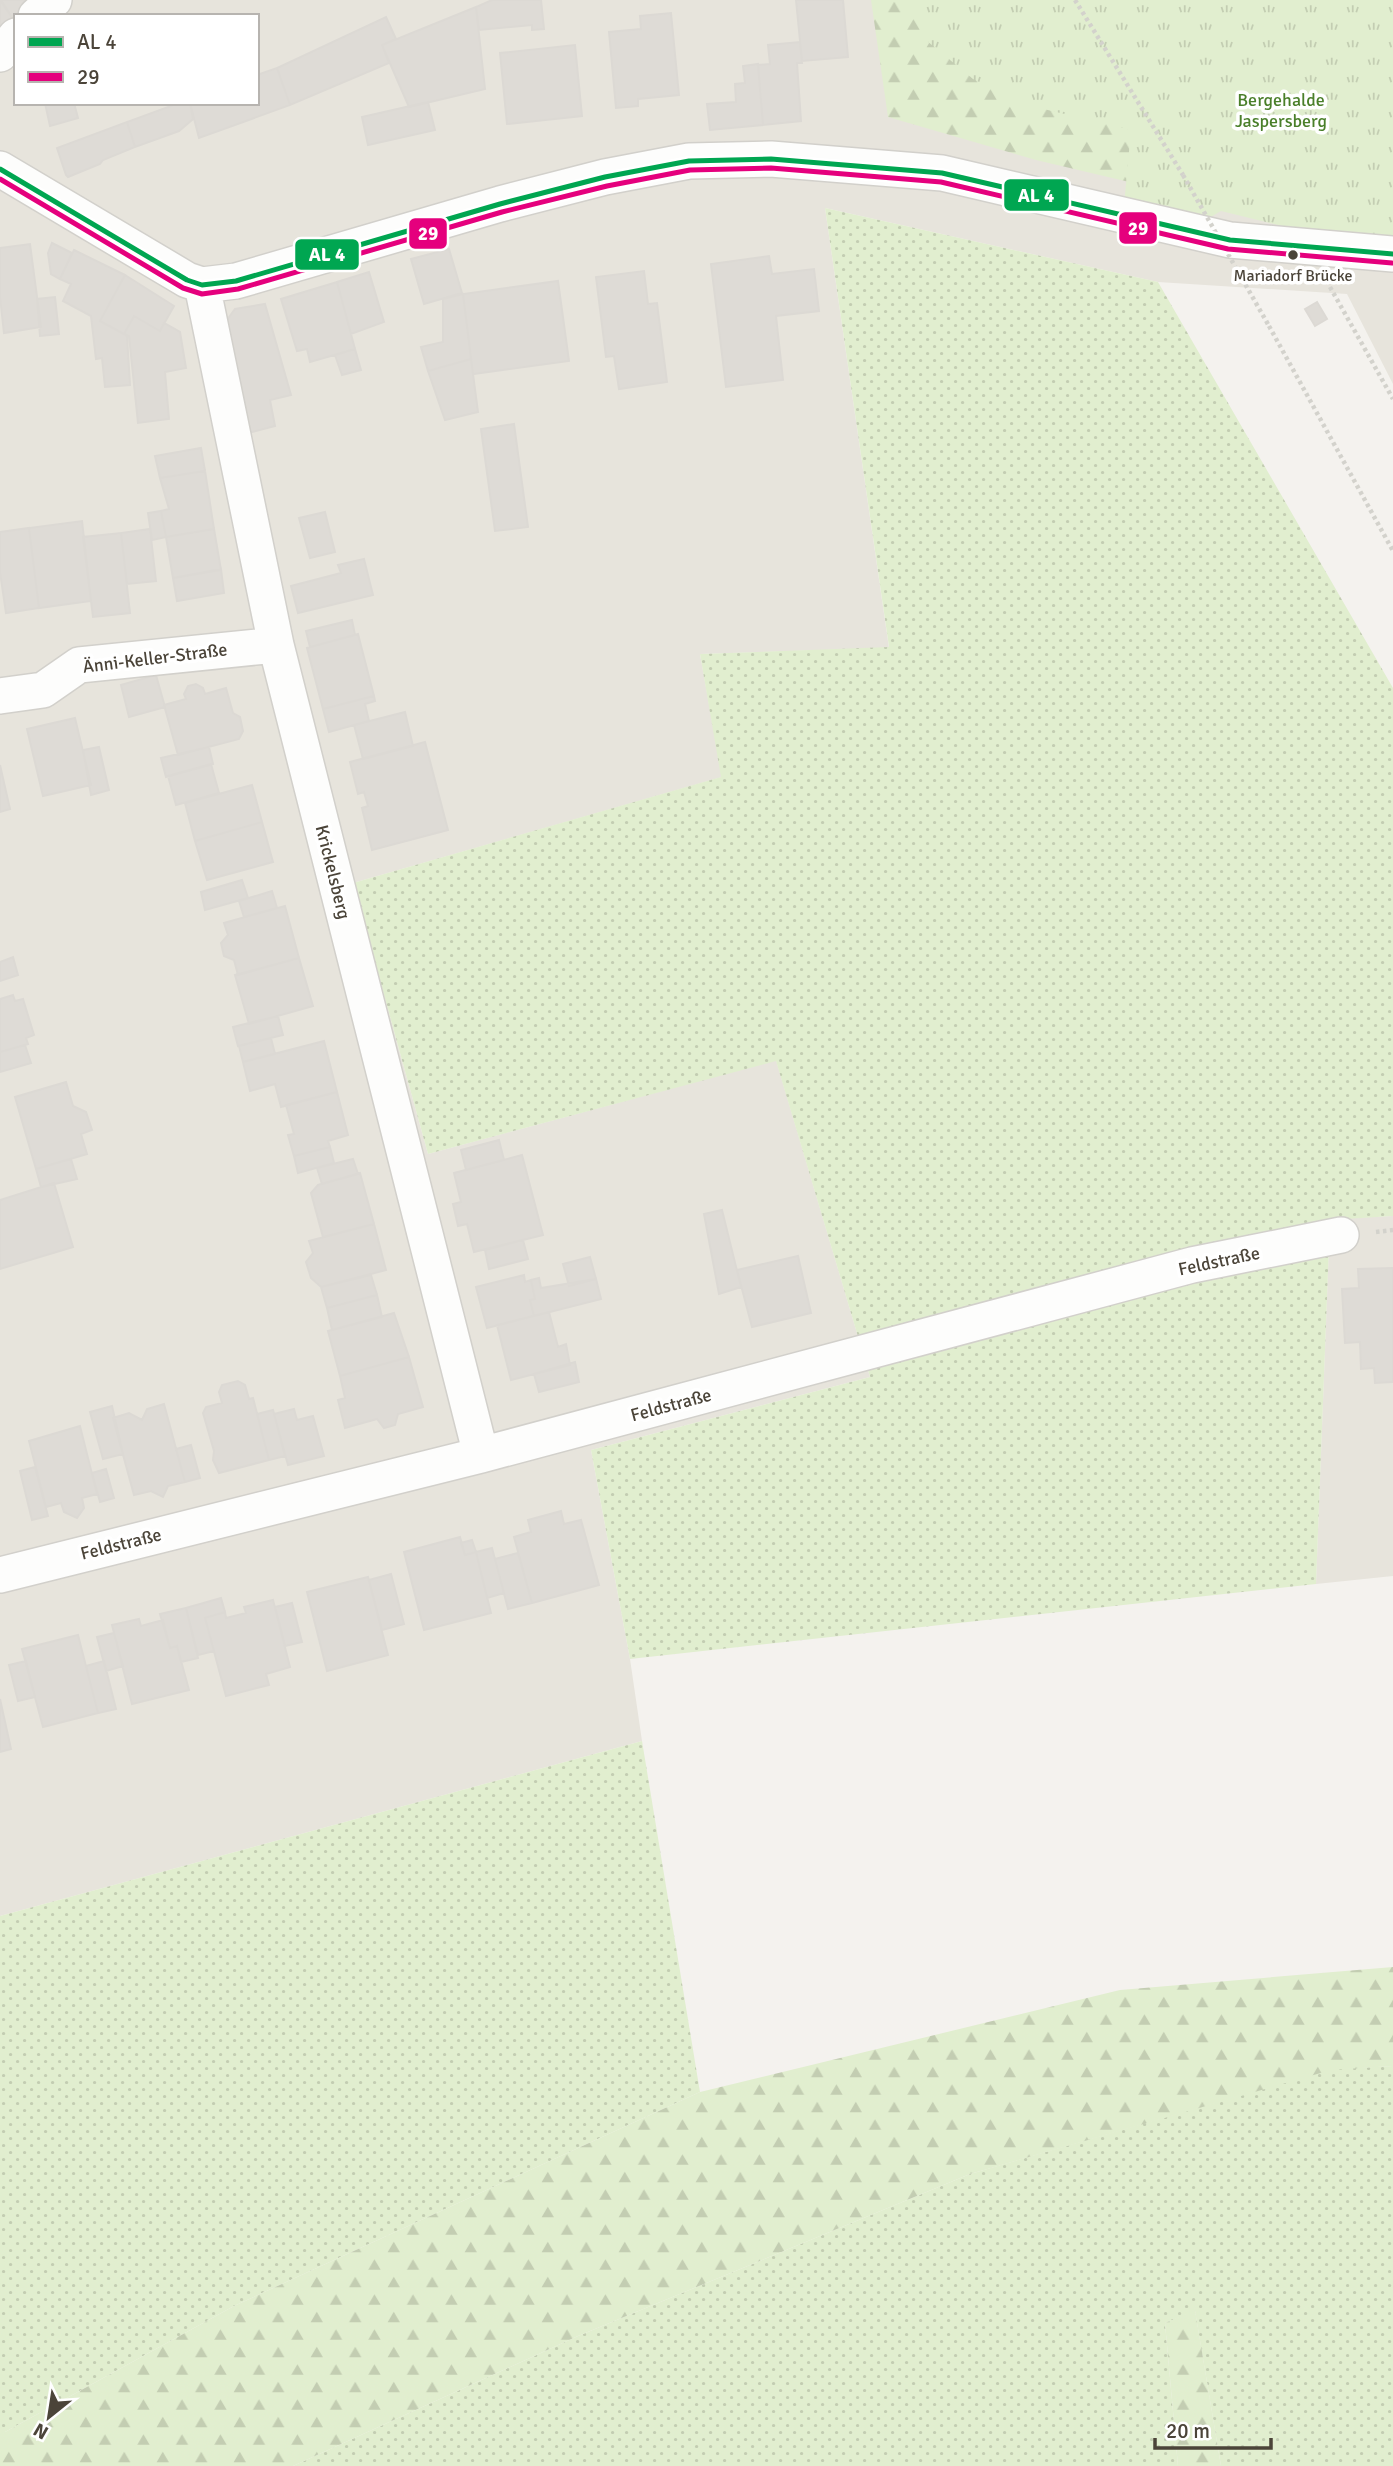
<svg xmlns="http://www.w3.org/2000/svg" width="1393" height="2466" viewBox="0 0 1393 2466" font-family="Signika,sans-serif">
<defs>
<pattern id="grass-dots" width="8" height="8" patternUnits="userSpaceOnUse" patternTransform="scale(1.75)"><rect width="8" height="8" fill="#e1eecf"/><path d="M2 2h.1M6 6h.1" fill="none" stroke="#c3cdb2" stroke-width="1.8" stroke-linecap="round"/></pattern>
<pattern id="forest-firs" width="22" height="20" patternUnits="userSpaceOnUse" patternTransform="scale(1.75)"><rect width="22" height="20" fill="#e1eecf"/><path d="M5 1l3.5 6h-7zM16 11l3.5 6h-7z" fill="#c3cdb2"/></pattern>
<pattern id="park-tufts" width="24" height="20" patternUnits="userSpaceOnUse" patternTransform="scale(1.75)"><rect width="24" height="20" fill="#e1eecf"/><path d="M3 7l-1-3M5 7V3M7 7l1-3M15 17l-1-3M17 17v-4M19 17l1-3" fill="none" stroke="#c3cdb2"/></pattern>
</defs>
<rect width="100%" height="100%" fill="#f4f2ee"/>
<path fill="#e7e4dc" fill-rule="evenodd" d="M0,0H1393V384L1347,294L1158,282L825,208L889,648L700,654L722,777L353,883L428,1154L776,1060L870,1377L591,1450L630,1659L642,1741L0,1916ZM16,16H257V103H16Z
M1393,1216V1576L1316,1584L1330,1219Z"/>
<path fill="url(#grass-dots)" d="M825,208L1158,282L1393,688V1216L1330,1220L1316,1584L630,1659L591,1450L870,1377L776,1061L428,1154L353,883L721,777L700,654L889,647Z
M642,1741L700,2092L234,2306L5,2432H0V1916Z
M1393,2066V2466H1221L1195,2311L1165,2323L1178,2466H293L578,2336L970,2174L1331,2069Z"/>
<path fill="url(#forest-firs)" d="M871,0H1393L1235,207L1036,160L888,117Z
M1393,1967V2066L1331,2070L970,2174L578,2336L293,2466H0V2432H5L234,2306L700,2092L1120,1990Z
M1195,2310L1221,2466H1178L1165,2323Z"/>
<path fill="url(#park-tufts)" d="M912,0H1393V246L1315,234L1221,211L1195,226L1124,205L1131,130L1027,105L973,79L927,41Z"/>
<path fill="#dedbd6" stroke="#dcd9d4" stroke-width="2" d="M0,0L15,22L0,35Z
M1,0H41L23,16H16L15,22Z
M492,0H541L544,29L532,30V25L479,30L476,7Z
M796,0H843L848,57L802,61Z
M476,7L485,89L409,107L382,45Z
M671,13L679,95L638,99V106L616,108L609,32L641,29L640,16Z
M386,17L396,39L382,45L389,63L290,105L277,68Z
M800,42L802,63H797L801,121L763,125L758,65L770,64L768,45Z
M575,45L582,116L507,124L500,53Z
M758,64L763,125L710,130L707,104L736,102L735,84L745,83L743,66Z
M277,68L290,105L199,138L190,103H257V75Z
M428,102L435,130L368,145L362,117Z
M45,103H74L78,118L50,126Z
M179,103H190L193,119L179,131L135,147L127,122Z
M127,122L135,147L103,160L100,164L68,177L66,175L57,148Z
M52,243L72,253L60,279L51,274L48,253Z
M30,244L41,327L4,333L0,297V248Z
M449,249L462,293L424,304L411,259Z
M74,250L125,275L100,321L127,336L130,385L105,387L102,358L96,359L91,316L63,301L71,284L60,279Z
M769,256L772,274L814,269L819,311L776,316L783,380L726,387L711,264Z
M644,271L648,304L657,303L667,382L619,389L614,356L606,357L596,277Z
M369,272L384,322L351,334L337,282Z
M125,275L174,306L160,331L134,316L124,334L100,321Z
M558,281L569,361L473,374L463,294Z
M337,282L355,349L310,362L307,349L297,351L281,299Z
M463,294L471,359L428,371L421,347L443,342V299Z
M55,297L59,334L40,336L37,299Z
M1317,302L1327,319L1315,326L1305,309Z
M265,304L291,395L270,400L275,426L248,433L227,320L235,309Z
M134,316L160,331L164,323L180,332L186,368L165,372L169,419L138,423L129,336L124,334Z
M355,349L361,370L342,375L335,355Z
M471,359L478,412L445,420L428,371Z
M514,424L528,527L495,531L481,429Z
M201,448L205,471L160,478L155,456Z
M205,471L214,529L166,537L161,511L169,509L160,478Z
M161,511L166,537L152,540L148,513Z
M325,512L335,552L310,558L299,518Z
M82,521L91,601L39,608L29,528Z
M29,528L39,608L6,613L0,572V532Z
M150,529L156,581L127,584L121,533Z
M214,529L221,570L173,578L166,537Z
M121,533L130,613L93,617L83,537Z
M364,559L373,595L298,613L291,586L341,573L338,565Z
M221,569L224,593L177,601L173,578Z
M352,620L355,635L310,647L306,631Z
M358,634L374,696L323,709L307,648Z
M156,675L165,707L129,717L121,685Z
M196,684L203,688L205,694L226,688L233,713L240,717L243,731L239,739L178,755L164,705L186,699L184,694L188,686Z
M374,696L375,701L365,704L369,721L329,732L323,709Z
M405,712L413,746L363,759L354,725Z
M75,718L91,785L43,796L27,729Z
M425,742L448,830L372,850L362,808L368,806L364,792L358,794L350,762Z
M99,747L109,790L91,795L83,750Z
M209,747L213,764L166,777L161,758Z
M211,764L219,793L176,805L168,776Z
M0,765L10,809L0,812Z
M252,785L262,822L195,841L185,803Z
M262,822L273,862L207,880L195,841Z
M242,880L248,898L205,910L201,892Z
M272,891L277,908L244,917L239,901Z
M285,906L299,958L238,975L234,960L224,956L221,943L228,935L224,923Z
M13,957L18,975L0,981V962Z
M299,958L313,1006L249,1024L235,975Z
M13,995L15,1001L23,999L34,1035L26,1038L28,1044L0,1052V999Z
M278,1016L283,1035L238,1046L233,1027Z
M271,1038L275,1054L243,1062L239,1046Z
M324,1041L337,1092L281,1107L275,1084L250,1091L243,1062Z
M25,1045L31,1063L0,1072V1052Z
M66,1082L73,1106L86,1112L92,1130L81,1134L87,1154L36,1169L15,1097Z
M337,1092L348,1135L328,1141L330,1147L294,1156L288,1135L294,1134L286,1105Z
M499,1140L504,1160L466,1170L461,1150Z
M330,1147L334,1163L298,1173L294,1156Z
M522,1155L543,1235L474,1252L467,1224L458,1226L453,1204L461,1202L454,1173Z
M71,1159L77,1179L41,1187L36,1169Z
M353,1159L358,1174L322,1184L317,1168Z
M360,1173L374,1224L323,1237L311,1193L318,1185Z
M54,1183L73,1247L0,1269V1200Z
M722,1210L741,1287L719,1294L704,1214Z
M374,1224L386,1270L321,1287L311,1278L306,1262L313,1253L309,1241Z
M523,1240L528,1259L489,1269L485,1250Z
M798,1256L811,1313L752,1327L737,1270Z
M590,1257L596,1279L569,1286L563,1264Z
M1393,1268V1382L1375,1383L1374,1368L1361,1369L1360,1342L1345,1343L1342,1289L1359,1288L1358,1269Z
M371,1275L377,1295L327,1308L321,1287Z
M524,1275L525,1282L531,1280L535,1299L530,1300L534,1316L487,1328L476,1287Z
M539,1278L541,1288L596,1279L601,1299L534,1316L530,1300L535,1299L531,1280Z
M377,1295L382,1317L332,1330L327,1308Z
M549,1312L558,1347L566,1344L570,1365L511,1380L497,1325Z
M394,1313L409,1357L340,1376L328,1331Z
M409,1357L423,1407L398,1414L395,1425L384,1428L377,1419L345,1428L338,1400L345,1398L340,1376Z
M575,1362L579,1382L539,1392L534,1374Z
M238,1381L245,1385L249,1399L253,1398L269,1460L219,1473L213,1460L214,1451L203,1413L206,1407L222,1403L219,1392L222,1385Z
M164,1404L185,1482L168,1486L163,1497L151,1491L134,1495L113,1418L129,1413L142,1420L147,1409Z
M112,1406L123,1454L103,1459L90,1412Z
M294,1409L297,1420L313,1416L324,1456L288,1465L274,1414Z
M273,1410L285,1456L269,1460L257,1414Z
M80,1426L97,1494L82,1498L84,1508L77,1518L64,1512L61,1503L46,1507L29,1441Z
M191,1445L200,1478L185,1482L176,1449Z
M35,1467L48,1516L32,1520L20,1471Z
M106,1469L114,1498L100,1502L92,1473Z
M561,1511L564,1524L581,1520L599,1585L532,1603L514,1537L531,1532L528,1520Z
M460,1537L465,1555L476,1552L491,1613L424,1630L404,1552Z
M472,1540L476,1552L465,1555L461,1543Z
M492,1548L504,1593L487,1598L476,1552Z
M518,1553L532,1603L508,1609L495,1559Z
M391,1574L404,1624L382,1630L369,1580Z
M368,1577L388,1655L327,1671L307,1592Z
M221,1598L225,1612L205,1618L214,1651L198,1655L186,1608Z
M273,1600L290,1667L266,1674L269,1685L226,1696L205,1618L225,1612L226,1618L246,1613L244,1607Z
M292,1603L302,1642L285,1646L275,1607Z
M186,1608L198,1658L181,1662L177,1646L170,1648L160,1614Z
M139,1619L141,1626L163,1620L170,1648L177,1646L189,1690L132,1704L112,1625Z
M114,1633L123,1666L106,1671L97,1637Z
M78,1635L98,1713L43,1727L22,1649Z
M26,1661L35,1697L18,1701L9,1665Z
M104,1661L116,1709L98,1713L86,1666Z
M0,1699L11,1749L0,1752Z"/>
<g fill="none" stroke-linecap="round" stroke-linejoin="round">
<g stroke="#d2d0cb" stroke-width="38">
<path id="minor" d="M36,16L54,0
M0,54L16,36
M0,169L187,280L202,285L236,281L500,204L605,177L689,161L771,159L942,173L1230,240L1393,254
M202,285L276,645L481,1455
M0,696L43,690L79,665L276,645
M0,1575L481,1455L1192,1265L1341,1235"/>
</g>
<path stroke="#d3d2cc" stroke-width="4.5" stroke-dasharray="3.5 3.5" stroke-linecap="butt" d="M1075,0L1183,175
M1330,287L1393,399
M1269,326L1393,551
M1376,1232L1393,1230"/>
<use href="#minor" stroke="#fdfdfc" stroke-width="35"/>
<path stroke="#d3d2cc" stroke-width="4.5" stroke-dasharray="3.5 3.5" stroke-linecap="butt" d="M1183,175L1269,326"/>
<g stroke="#fff" stroke-width="10">
<path id="bus-1" d="M0,169L187,280L202,285L236,281L500,204L605,177L689,161L771,159L942,173L1230,240L1393,254"/>
</g>
<g stroke="#fff" stroke-width="10">
<path id="bus-2" d="M0,179L183,288L202,294L238,289L502,212L607,186L690,170L771,168L941,182L1228,249L1392,263"/>
</g>
<use href="#bus-1" stroke="#00a651" stroke-width="5"/>
<use href="#bus-2" stroke="#e5007d" stroke-width="5"/>
</g>
<circle fill="#4b4439" stroke="#fff" stroke-width="2.5" cx="1293" cy="255" r="6"/>
<g text-anchor="middle" stroke-width="7" stroke-linejoin="round" paint-order="stroke">
<g font-size="16" fill="#4b4439" stroke="#fff">
<text x="1293" y="281">Mariadorf Brücke</text>
</g>
<g font-size="18" fill="#4a7f2a" stroke="#fff">
<text x="1281" y="106">Bergehalde<tspan x="1281" dy="21">Jaspersberg</tspan></text>
</g>
<g font-size="18" fill="#4b4439" stroke="#fff">
<text transform="translate(155 658) rotate(-7)" y="6">Änni-Keller-Straße</text>
<text transform="translate(333 872) rotate(76)" y="6">Krickelsberg</text>
<text transform="translate(1219 1261) rotate(-12)" y="6">Feldstraße</text>
<text transform="translate(671 1405) rotate(-15)" y="6">Feldstraße</text>
<text transform="translate(121 1544) rotate(-14)" y="6">Feldstraße</text>
</g>
</g>
<g stroke="#fff" stroke-width="2.5">
<rect x="1003" y="178" width="67" height="34" rx="7" fill="#00a651"/>
<rect x="1118" y="211" width="40" height="34" rx="7" fill="#e5007d"/>
<rect x="408" y="217" width="40" height="33" rx="7" fill="#e5007d"/>
<rect x="294" y="238" width="66" height="33" rx="7" fill="#00a651"/>
</g>
<g font-size="19" text-anchor="middle" font-weight="bold" fill="#fff">
<text x="1036" y="202">AL 4</text>
<text x="1138" y="235">29</text>
<text x="428" y="240">29</text>
<text x="327" y="261">AL 4</text>
</g>
<rect x="14" y="14" width="245" height="91" fill="#ffffff" stroke="#b7b4b0" stroke-width="2"/>
<rect x="28" y="37" width="35" height="10" fill="#00a651" stroke="#b7b4b0" stroke-width="2"/>
<text x="77" y="49" font-size="21" fill="#4b4439">AL 4</text>
<rect x="28" y="72" width="35" height="10" fill="#e5007d" stroke="#b7b4b0" stroke-width="2"/>
<text x="77" y="84" font-size="21" fill="#4b4439">29</text>
<g transform="translate(49 2417) rotate(210)" stroke="#ffffff" stroke-width="5" paint-order="stroke">
<path d="M0-5L12 26L0 18L-12 26Z" fill="#4b4439"/>
<text y="-10" font-size="19" font-weight="bold" text-anchor="middle" fill="#4b4439">N</text>
</g>
<path d="M1155 2438v10h116v-10" fill="none" stroke="#4b4439" stroke-width="3.5"/>
<text x="1166" y="2438" font-size="21" fill="#4b4439" stroke="#ffffff" stroke-width="5" paint-order="stroke">20 m</text>
</svg>
